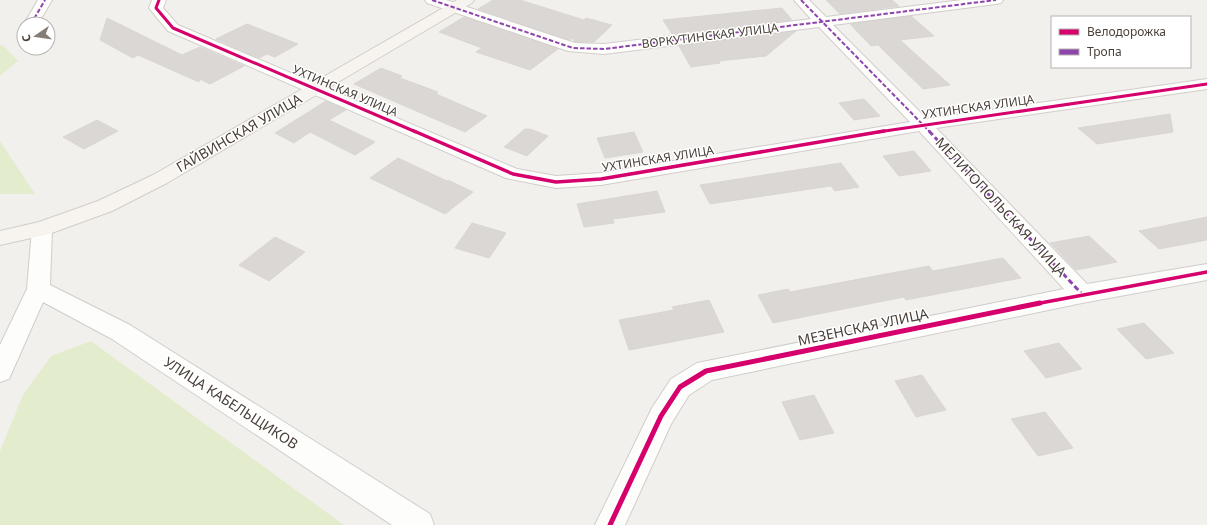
<svg xmlns="http://www.w3.org/2000/svg" width="1207" height="525" viewBox="0 0 1207 525" font-family="'Noto Sans',sans-serif">
<rect width="100%" height="100%" fill="#f2f0ed"/>
<path fill="#e4ecce" d="M0,45H3L18,61L0,76Z
M0,141L35,194H0Z
M91,341L344,525H0V451L23,395L51,356Z"/>
<path fill="#dad7d4" stroke="#dad6d3" d="M493,0H520L584,20L586,18L612,25L594,42H575L572,38L570,40L478,9Z
M826,0H892L899,6L840,14Z
M782,8L792,20L672,34L663,20Z
M911,16L934,36L900,40L950,85L923,89L878,45L871,46L850,24Z
M464,17L558,49L530,70L476,52L482,48L439,32Z
M107,18L182,55L200,47L244,66L210,84L200,79L199,82L138,55L133,58L100,40Z
M247,24L298,44L275,57L267,54L259,58L216,39Z
M796,31L766,56L719,61L720,63L691,67L679,46Z
M381,68L402,76L400,78L438,92L436,94L487,116L465,132L354,84Z
M864,99L880,116L854,120L839,103Z
M326,101L346,110L329,120L375,142L355,155L310,132L294,143L275,133Z
M1170,114L1173,132L1097,144L1078,128Z
M97,120L118,131L84,149L63,137Z
M525,129H530L548,136L527,156L504,147Z
M634,132L643,152L605,158L597,138Z
M914,151L931,171L899,176L883,156Z
M398,158L447,181L448,180L473,192L445,214L370,178Z
M841,163L859,187L835,191L831,186L710,204L700,185Z
M657,191L665,212L613,219L614,223L584,227L577,204Z
M1207,217V240L1159,249L1139,231Z
M472,223L506,233L489,258L455,248Z
M1089,236L1117,262L1076,270L1050,243Z
M275,237L305,252L269,281L239,265Z
M1003,258L1021,278L906,300L904,297L773,323L758,295L788,289L790,292L929,266L933,271Z
M709,300L724,332L629,350L619,320L674,310L672,307Z
M1144,323L1174,353L1146,359L1117,329Z
M1059,343L1082,369L1046,378L1024,351Z
M922,375L946,410L916,417L895,381Z
M814,395L834,433L800,440L782,402Z
M1045,412L1073,448L1038,456L1011,419Z"/>
<g fill="none" stroke-linecap="round" stroke-linejoin="round">
<g stroke="#d0cdca" stroke-width="2">
<path id="street" d="M38,0H52L38,24H24Z
M152,0H166L163,8L178,25L517,169L556,176L601,173L910,122L819,27L604,54L568,51L427,3L425,0H446L575,43L604,44L811,19L794,0H809L826,17L962,0H1003L1001,3L996,4L833,25L927,119L1207,79V89L936,128L1087,284L1207,264V280L1082,303L712,380L689,395L671,424L625,525H595L652,408L671,379L697,363L1064,289L919,131L601,185L556,188L506,178L168,31L149,8Z
M42,222L49,224L52,229L50,285L130,325L430,514L434,525H392L112,339L43,302L9,379L0,382V345L27,289L32,229L35,224Z"/>
</g>
<g stroke="#d2cdc5" stroke-width="2">
<path id="secondary" d="M457,0H474L472,3L167,183L112,211L49,234L0,245V231L39,222L98,201L153,175Z"/>
</g>
<use href="#street" fill="#fdfdfc" fill-rule="evenodd"/>
<use href="#secondary" fill="#f7f4f0" fill-rule="evenodd"/>
<path stroke="#8e44ad" stroke-width="2" stroke-dasharray="4.5 2" stroke-linecap="butt" d="M432,0L573,48L604,49L996,0
M801,0L930,132
M31,24L45,0"/>
<path stroke="#8e44ad" stroke-width="3" stroke-dasharray="5.5 3" stroke-linecap="butt" d="M929,131L1082,294"/>
<g stroke="#fff" stroke-width="5">
<path id="cycleway-far2" d="M159,0L156,8L173,28L416,132
M878,132L1207,84"/>
</g>
<g stroke="#fff" stroke-width="6">
<path id="cycleway-far1" d="M414,131L513,174L556,182L601,179L884,131
M1035,304L1207,272"/>
</g>
<g stroke="#fff" stroke-width="8">
<path id="cycleway" d="M610,525L661,416L680,387L706,371L1040,303"/>
</g>
<use href="#cycleway-far2" stroke="#d6006c" stroke-width="3"/>
<use href="#cycleway-far1" stroke="#d6006c" stroke-width="3.5"/>
<use href="#cycleway" stroke="#d6006c" stroke-width="5"/>
</g>
<g text-anchor="middle" stroke-width="3" stroke-linejoin="round" paint-order="stroke">
<g font-size="12" fill="#493f38" stroke="#fff">
<text transform="translate(710 36) rotate(-7)" y="4">ВОРКУТИНСКАЯ УЛИЦА</text>
<text transform="translate(345 91) rotate(23)" y="4">УХТИНСКАЯ УЛИЦА</text>
<text transform="translate(978 107) rotate(-8)" y="4">УХТИНСКАЯ УЛИЦА</text>
<text transform="translate(658 159) rotate(-9)" y="4">УХТИНСКАЯ УЛИЦА</text>
</g>
<g font-size="14" fill="#493f38" stroke="#fff">
<text transform="translate(239 133) rotate(-30)" y="5">ГАЙВИНСКАЯ УЛИЦА</text>
<text transform="translate(1001 207) rotate(47)" y="5">МЕЛИТОПОЛЬСКАЯ УЛИЦА</text>
<text transform="translate(863 327) rotate(-12)" y="5">МЕЗЕНСКАЯ УЛИЦА</text>
<text transform="translate(231 403) rotate(33)" y="5">УЛИЦА КАБЕЛЬЩИКОВ</text>
</g>
</g>
<rect x="1051" y="16" width="140" height="52" fill="#ffffff" stroke="#b6b2af"/>
<rect x="1059" y="29" width="20" height="6" fill="#d6006c" stroke="#b6b2af"/>
<text x="1087" y="36" font-size="12" fill="#493f38">Велодорожка</text>
<rect x="1059" y="49" width="20" height="6" fill="#8e44ad" stroke="#b6b2af"/>
<text x="1087" y="56" font-size="12" fill="#493f38">Тропа</text>
<g transform="translate(36 36) rotate(257)"><circle r="19" fill="#ffffff" stroke="#b6b2af"/>
<path d="M0-3L7 15L0 10L-7 15Z" fill="#847d77"/>
<text y="-6" font-size="11" font-weight="bold" text-anchor="middle" fill="#493f38">С</text>
</g>
</svg>
